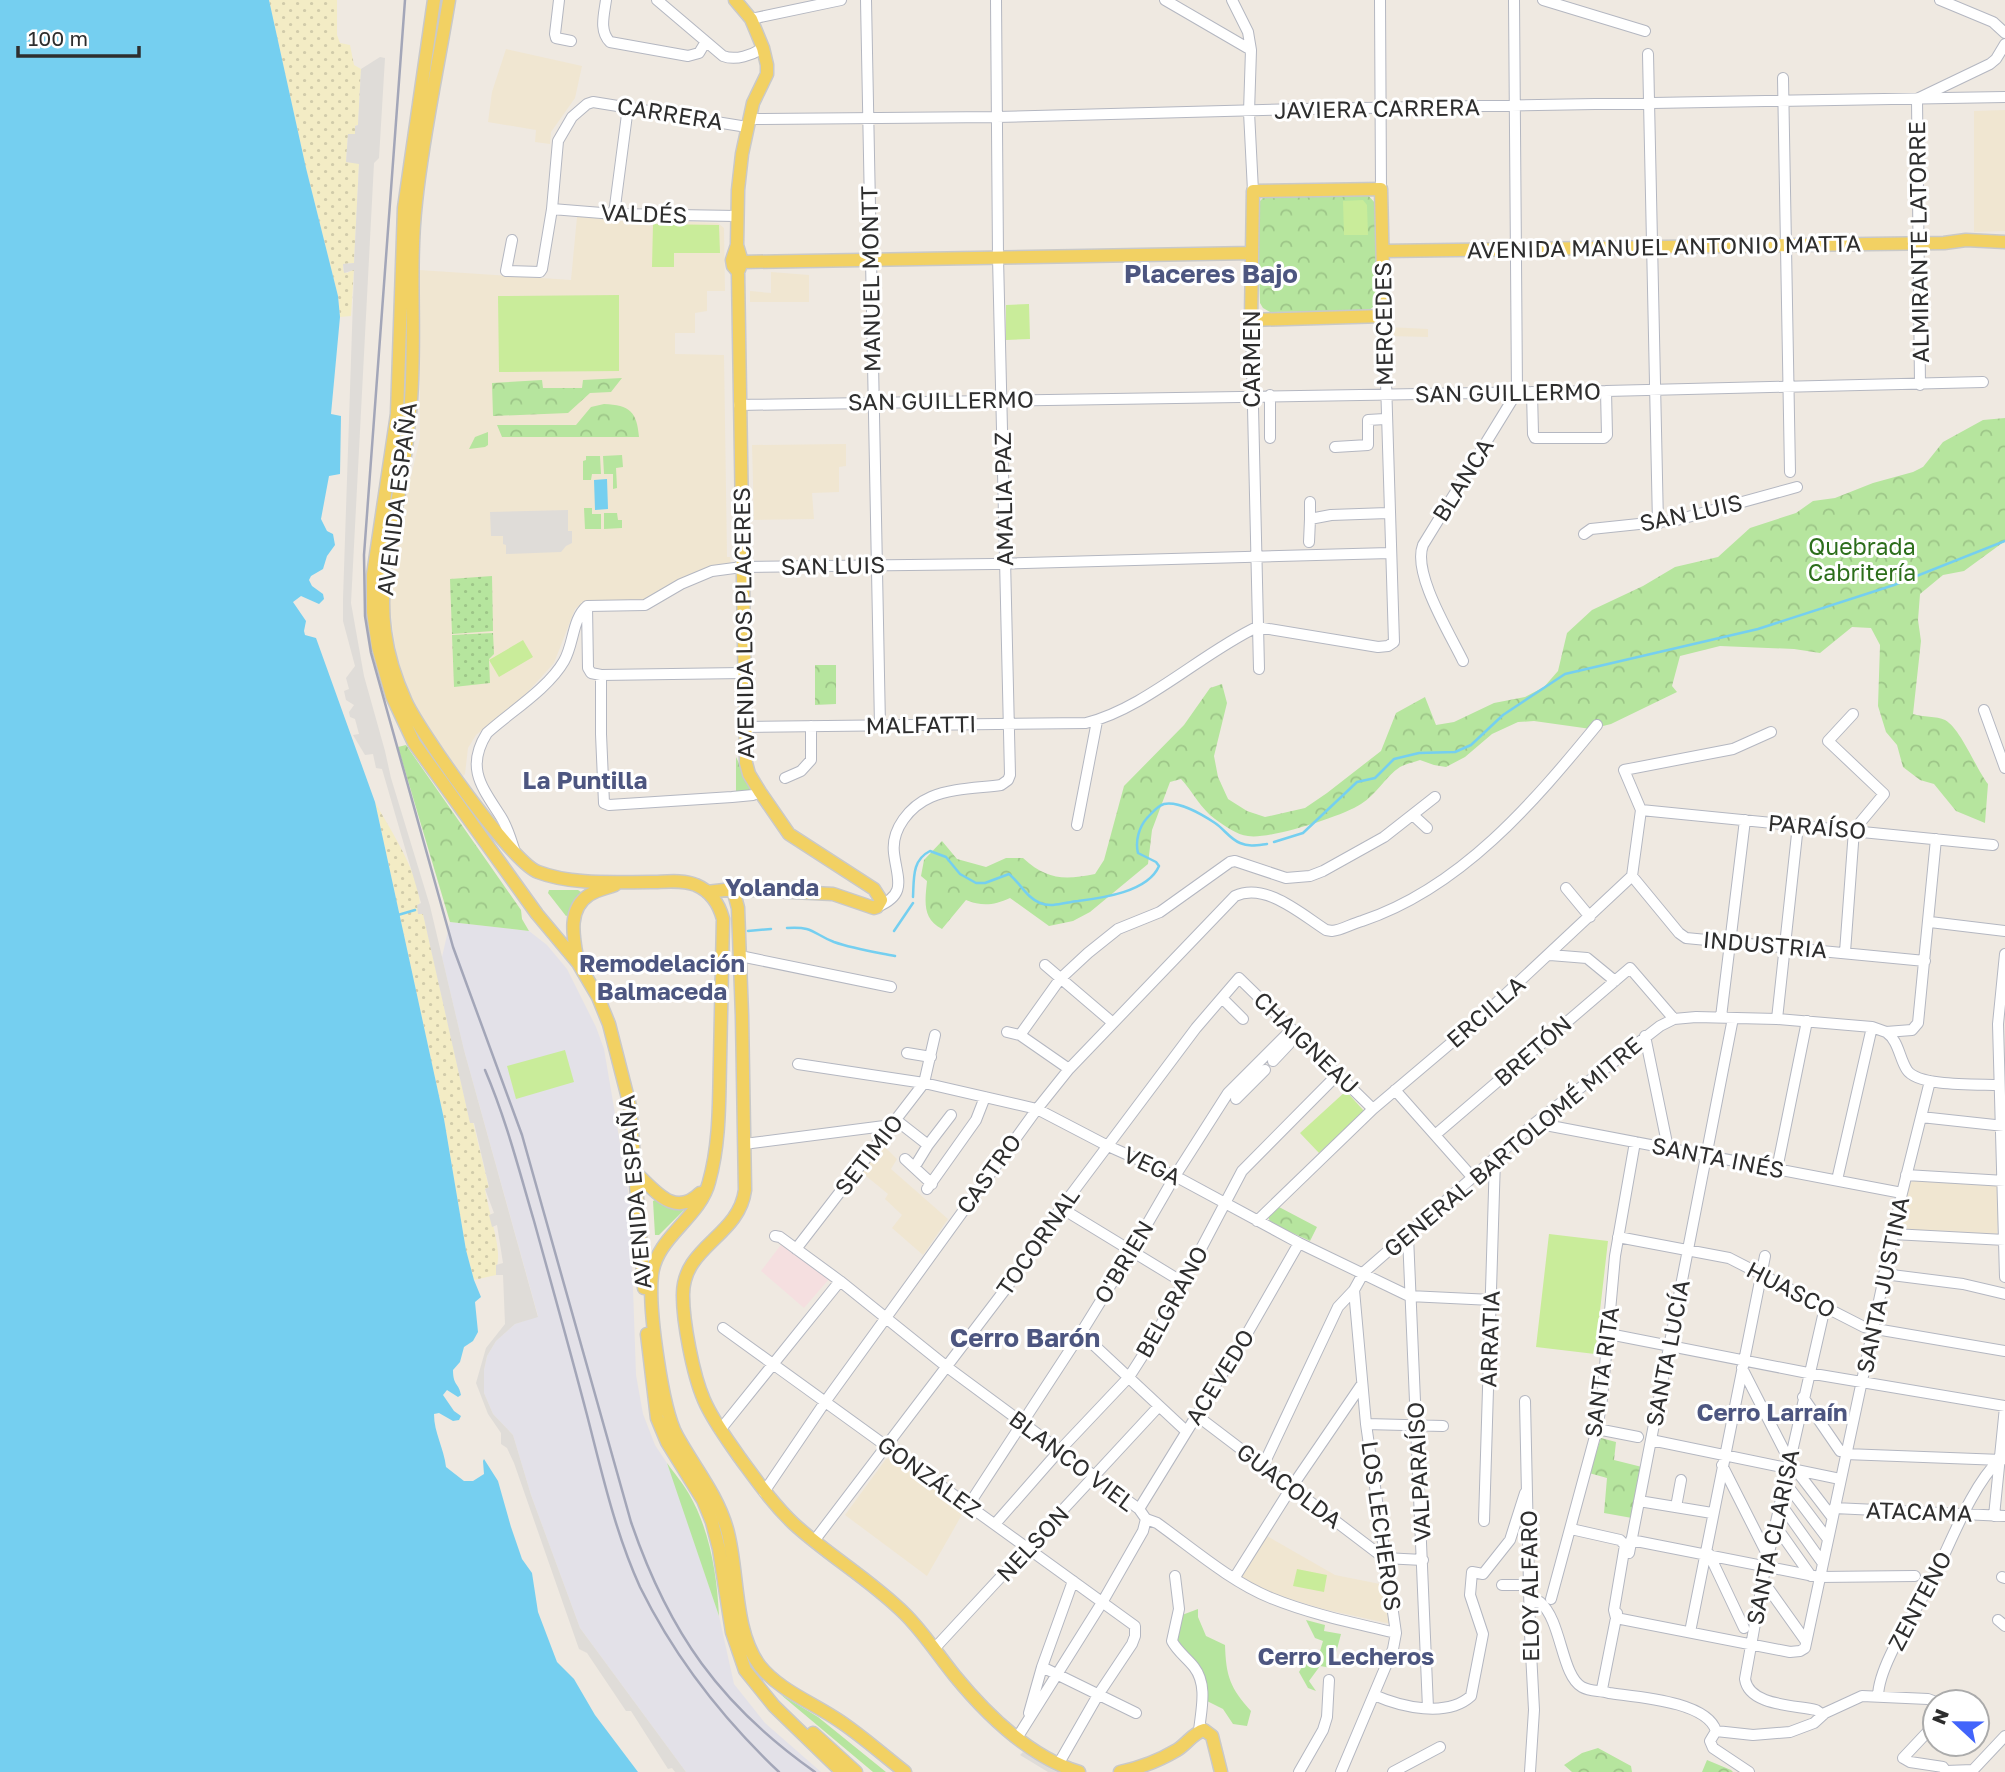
<svg xmlns="http://www.w3.org/2000/svg" width="2005" height="1772" viewBox="0 0 2005 1772" font-family="'Golos Text',sans-serif">
<defs>
<pattern id="forest-crowns" width="20" height="18" patternUnits="userSpaceOnUse" patternTransform="scale(1.75)"><rect width="20" height="18" fill="#b6e59e"/><path d="M2 6a3 3 0 1 1 6 0M12 15a3 3 0 1 1 6 0" fill="none" stroke="#9dc588"/></pattern>
<pattern id="sand-dots" width="8" height="8" patternUnits="userSpaceOnUse" patternTransform="scale(1.75)"><rect width="8" height="8" fill="#f3ecc5"/><path d="M2 2h.1M6 6h.1" fill="none" stroke="#d1cbaa" stroke-width="1.8" stroke-linecap="round"/></pattern>
<pattern id="garden-dots" width="8" height="8" patternUnits="userSpaceOnUse" patternTransform="scale(1.75)"><rect width="8" height="8" fill="#b6e59e"/><path d="M2 2h.1M6 6h.1" fill="none" stroke="#9dc588" stroke-width="1.8" stroke-linecap="round"/></pattern>
</defs>
<rect width="100%" height="100%" fill="#efe9e1"/>
<path fill="#e3e1e8" d="M450,922L529,931L547,945L567,969L596,1027L604,1049L630,1202L636,1375L643,1414L655,1445L667,1463L677,1490L719,1616L734,1684L765,1723L821,1772H686L580,1628L531,1495L513,1435L493,1414L484,1393V1370L487,1356L496,1341L515,1324L538,1316L464,1050L442,957Z"/>
<path fill="#f0e6d1" d="M506,49L582,66L575,98L551,132L550,144L535,142L536,130L488,122L492,92Z
M2005,110V231L1974,232V111Z
M577,217L718,223L724,228L725,291H707V311L695,313V333H675V354L724,355L727,557H730L731,565L646,600L585,601L575,609L554,663L525,695L476,735L468,748L465,774L463,776L412,705L396,652L390,607V582L397,536L420,438L419,270L571,280Z
M771,272L809,275V302H750V291L771,293Z
M1388,327L1428,329V337L1388,336Z
M846,444V466L839,467V492L812,493L814,519L754,520L752,445Z
M882,1144L897,1159L891,1169L948,1219L923,1255L892,1228L902,1215L885,1199L888,1194L860,1171Z
M1916,1179L2000,1183L1997,1235L1898,1231L1910,1183Z
M894,1458L964,1511L927,1576L845,1515L886,1459Z
M1267,1536L1335,1575L1385,1585L1391,1624L1323,1609L1260,1590L1240,1576Z"/>
<path fill="#f5dfe0" d="M783,1242L829,1279L804,1308L761,1271Z"/>
<path fill="#b6e59e" d="M488,432V445L485,447L469,449L475,437Z
M622,455L623,467L616,468L617,488L613,489V474H604L603,456Z
M586,456H600L601,474H592L591,480H583V461L586,460Z
M584,508H592V514H601V529H585Z
M604,513H617L618,520H622V528L604,529Z
M549,890H578L581,892L569,915L566,916L548,893Z
M657,1199L682,1206L684,1210L659,1235H655L653,1201Z
M667,1463C674,1473 683,1483 689,1494C710,1530 717,1575 719,1616Z
M1198,1609V1617L1206,1636L1225,1645C1226,1676 1230,1688 1251,1711L1247,1726L1233,1724L1223,1709L1205,1700L1204,1677L1176,1642L1182,1615Z
M1306,1620L1325,1625L1324,1631L1341,1634L1332,1668L1320,1666L1309,1681L1316,1691L1308,1688L1299,1672L1311,1652L1320,1651L1323,1641L1315,1638Z
M780,1694L818,1717L886,1772H873Z"/>
<path fill="url(#forest-crowns)" d="M1366,193L1376,204L1378,303L1368,311L1270,312L1263,308L1260,303L1257,205L1265,195Z
M622,378L611,392L590,393L568,413L493,416L492,383L542,380L543,388H582L583,380Z
M604,404C630,405 637,412 639,437H502L497,425H576L591,407Z
M2005,418V541L1964,571L1943,575L1920,594L1918,620L1921,641L1913,714C1922,717 1937,716 1945,720C1961,729 1976,769 1988,784L1985,823L1956,811L1934,784L1920,780L1903,767L1897,745L1886,732L1878,706L1880,645L1871,628L1852,627L1820,653L1794,649L1720,646L1680,656L1672,686L1677,692L1611,724L1591,729L1534,721L1518,722L1492,734L1465,757L1446,767L1434,765L1420,760C1414,762 1406,764 1400,767C1385,777 1376,795 1361,804C1343,816 1269,840 1248,836C1237,835 1225,826 1215,819C1201,809 1193,792 1181,779L1170,782L1152,830L1148,864L1090,912L1073,921L1049,926L1010,898C994,905 983,907 966,900L942,929C922,919 925,901 927,881L921,876L924,860L942,841L957,859L986,867L1006,858H1023C1047,880 1064,880 1095,874L1104,860L1124,786L1184,725L1210,688L1222,684L1227,703L1214,756L1218,777L1228,799L1247,811L1265,817L1305,808L1327,793L1381,751L1396,713L1425,697L1436,725L1454,722L1494,703L1525,697L1544,687L1558,671L1567,633L1592,610L1643,586L1675,567L1718,557L1750,528L1796,513L1813,501L1835,498L1873,483L1913,472L1923,467L1943,442L1983,420Z
M815,665H836V704L815,705Z
M406,745L521,910L522,919L529,931L450,922L398,747Z
M736,757L752,790L736,793Z
M1279,1207L1317,1227L1310,1241L1271,1223L1268,1217Z
M1601,1438L1616,1442L1614,1460L1642,1467L1632,1518L1604,1513L1607,1478L1589,1473Z
M1598,1748L1631,1766L1632,1772H1572L1564,1765L1582,1753Z
M1707,1760L1731,1770L1733,1772H1702Z"/>
<path fill="url(#sand-dots)" d="M269,0H337V35L340,43L350,45L354,65L361,69L358,125L355,126V134H348L346,162L359,163L354,263L343,264V270L347,273L354,269L351,316L340,317L338,296L306,168Z
M375,802C390,830 426,882 419,914L423,913L470,1122H473L489,1188L485,1189C488,1209 499,1241 498,1258C498,1264 496,1269 496,1275L474,1280L466,1250L444,1119Z"/>
<path fill="url(#garden-dots)" d="M492,576L493,631L452,634L450,579Z
M493,633L494,654L489,659L490,683L454,687L452,635Z"/>
<path fill="#c9ec9a" d="M1363,200L1367,205L1368,235H1344L1343,201Z
M653,224L719,225L720,253H674V267H652Z
M619,295V371L499,372L498,296Z
M1029,304L1030,339L1006,340V305Z
M523,640L533,657L499,677L489,660Z
M565,1050L574,1082L516,1099L507,1066Z
M1346,1091L1364,1111L1319,1153L1300,1133Z
M1549,1234L1608,1241L1595,1354L1536,1347Z
M1297,1569L1327,1575L1324,1592L1293,1586Z"/>
<path fill="#dfdcd8" d="M380,57L385,58L379,158L374,163L351,603L364,676L385,751L391,778L430,906L464,1050L538,1317L515,1324L496,1341L487,1356L484,1370V1393L493,1414L513,1435L531,1495L580,1628L686,1772H675L672,1768L668,1769L631,1711H626L587,1653L579,1649L514,1463L507,1448L501,1444V1433L488,1414L476,1383L486,1348L505,1324L503,1275H496V1265L503,1263L497,1225L492,1227L489,1215L494,1213L485,1189L489,1187L474,1123H470L423,914H418L417,905L421,903L382,769L376,768L373,754L365,755L353,735L359,734L355,719L350,717L349,712L354,705L346,700L344,691L349,689L346,678L355,666L343,621V599L354,270L344,273L343,264L354,263L359,164L346,162L348,134H355V126L358,125L361,69Z
M568,510V531H572V543L566,546L561,552L506,554V545L503,544V536H491L490,512Z
M1023,1752L1037,1760L1065,1772H1048L1020,1755Z"/>
<path fill="#75cff0" d="M0,0H269L306,168L338,296L340,317L331,414L341,416L340,474L329,476L321,519L327,531L333,534L335,545L327,556L323,569L311,576L309,580L312,586L323,594L324,599L319,604L301,596L293,602L306,621L304,631L305,635L316,638L375,802L444,1119L466,1250L474,1280L481,1297L475,1302L478,1332L473,1341L464,1347L460,1362L453,1370C453,1386 459,1383 461,1395L458,1397L447,1390L443,1395L454,1411L461,1416L459,1420L453,1421L439,1413L434,1414C434,1433 444,1448 446,1467L464,1481H473L484,1474L483,1461L484,1459L498,1481L511,1527L522,1559L532,1573L538,1612L557,1662L574,1679L595,1715L638,1772H0Z
M607,479L608,509L595,510L594,480Z"/>
<g fill="none" stroke-linecap="round" stroke-linejoin="round">
<path stroke="#75cff0" stroke-width="2.5" d="M1274,842L1303,833L1357,782L1375,778L1394,759L1419,753L1455,752L1471,745L1503,715L1565,674L1758,629L1894,585L2005,541
M913,897C914,878 912,860 930,851L946,857L960,874L976,883H985L1009,874C1020,883 1027,898 1040,903C1052,908 1066,902 1078,901C1102,898 1148,892 1159,866L1156,862L1138,853C1135,841 1139,827 1147,818C1152,813 1157,806 1164,804C1179,801 1203,815 1215,823C1224,829 1230,839 1240,843C1249,847 1258,845 1267,844
M398,915L415,910
M787,928C814,926 813,934 834,942C854,949 875,952 895,956
M748,931L771,929
M894,931L913,903"/>
<g stroke="#b4b7c1" stroke-width="12">
<path id="minor" d="M559,0L555,34L556,38L571,41
M606,0C604,15 599,31 610,42L688,56L699,53L705,43
M657,0L723,56C736,61 752,55 763,48
M866,0L880,726
M1165,0L1251,50
M1232,0L1248,32L1251,50L1249,112L1253,191
M1380,0L1381,189
M1543,0L1645,31
M1940,0L1993,22L2005,33
M751,19L841,0
M1648,54L1658,524
M1783,78L1790,472
M749,119L996,117L1302,109L2005,97
M552,209L614,214L737,216
M614,214L628,107
M512,240L506,271L540,272L542,269L552,209L558,141L572,117L587,104L593,102L747,127
M1251,320L1259,669
M1920,385L1917,99L1990,64L1996,59L2005,44
M1532,392L1533,434L1535,438H1604L1607,435L1606,391
M739,405L1606,391L1983,382
M1270,438V395
M1335,447L1368,445V420L1385,419
M1310,502V519
M1584,534L1591,529L1677,520L1797,487
M1309,542L1310,519L1331,515L1388,513
M587,606L588,668L591,673L601,675L743,673
M1463,661C1450,634 1412,573 1423,545L1517,392L1514,0
M601,675V734L604,803L609,805L732,797L753,795L760,792
M1984,710L2005,768
M744,727L1086,723C1144,709 1202,653 1257,627L1378,647L1388,646L1394,642L1384,316
M785,778L801,771L811,760V726
M1641,810L1993,845
M1414,816L1427,828
M1077,825L1097,721
M515,852C511,840 508,828 501,817C482,787 465,768 487,733C510,712 548,689 564,661C574,644 572,619 587,606L645,605L681,584L712,571L742,567L993,564L1390,553
M1632,876L1679,933L1686,938L1925,961
M1566,888L1590,917
M877,907C908,894 897,879 894,853C891,829 910,806 931,797C952,788 979,788 1001,785L1008,780L1010,775L998,257L996,0
M1930,922L2005,931
M1845,952L1854,830L1884,794L1828,741L1853,714
M2005,954L1998,1024L2005,1277
M1550,955L1587,958L1615,981
M740,956L891,987
M1045,965L1113,1023
M1222,998L1243,1019
M1721,1017L1745,820
M1777,1019L1798,825
M1007,1032L1020,1035L1069,1069
M1886,1032C1899,1041 1899,1058 1907,1070C1918,1087 1979,1084 1999,1085
M1020,1035L1060,979L1088,953L1118,929L1160,912L1230,862L1235,861L1286,878L1310,876L1323,871L1384,837L1435,797
M1645,1036L1668,1148
M907,1053L931,1057
M1273,1061L1289,1044L1286,1035
M798,1064L924,1083L1037,1109L1108,1146L1175,1176L1299,1243L1409,1296L1492,1300
M1256,1079L1265,1070
M1395,1090L1473,1178
M1236,1099L1256,1079L1248,1073
M1921,1117L2004,1126
M896,1120L928,1145L951,1115
M1535,1123L1902,1193
M1435,1135L1630,968L1674,1019
M744,1144L892,1125
M905,1159L932,1184
M917,1163L928,1145
M1777,1169L1807,1021
M1906,1175L2005,1181
M1837,1180L1872,1027
M927,1189L976,1120L985,1097
M1061,1208L1184,1283
M1257,1221L1373,1109L1477,1021L1632,876L1641,810L1624,770L1733,749L1771,732
M1893,1234L2005,1240
M775,1236L780,1237L840,1281L947,1367L1139,1509L1146,1519L1157,1523C1192,1548 1231,1582 1271,1598C1310,1614 1354,1623 1396,1633
M1408,1236L1428,1708
M1618,1237L1729,1258L1864,1327L2005,1351
M796,1249L924,1083L935,1035
M1884,1274L1963,1284L2005,1294
M723,1328L1135,1626V1636L1132,1644L1098,1695L1059,1763
M1081,1333L1186,1431
M1609,1334L1808,1373L2005,1406
M1742,1368L1789,1460
M1803,1397L1840,1451
M1525,1401L1530,1633L1534,1710L1530,1772
M1196,1415L1384,1558L1423,1560
M1366,1424L1443,1426
M1597,1429L1638,1437
M720,1430L840,1281
M1651,1440L1840,1479
M1845,1454L2002,1460
M1722,1465L1768,1556
M1263,1466L1338,1307L1354,1290
M1796,1470L1832,1517
M1784,1481L1827,1538
M764,1492L825,1402L1037,1109L1069,1069L1235,896C1266,882 1301,914 1326,930L1332,931C1342,930 1351,924 1362,921C1461,888 1533,803 1597,725
M1639,1501L1712,1513
M1780,1503L1822,1562
M968,1506L1081,1333L1131,1252L1175,1176L1228,1093L1292,1029
M1676,1507L1681,1480
M1834,1508L2005,1516
M1139,1509L1248,1332L1299,1243
M1994,1516L2005,1407
M1484,1521L1495,1158
M995,1524L1059,1451L1129,1377L1154,1338L1242,1171L1339,1073
M1775,1525L1811,1576
M1571,1529L1620,1540L1625,1545L1614,1610L1616,1618L1790,1652L1800,1651L1805,1648L1902,1193L1930,1081
M1631,1540L1819,1577L1915,1576
M814,1541L1007,1287L1061,1208L1196,1028L1239,978L1373,1109
M1629,1553L1733,1018
M1709,1554L1744,1628
M1175,1576L1179,1609L1172,1641C1177,1651 1187,1658 1194,1667C1208,1685 1201,1710 1199,1731
M1235,1577L1291,1488L1362,1384
M2002,1577L2005,1578
M1763,1581L1805,1640
M1502,1585H1529
M1551,1599L1597,1429L1602,1399L1615,1256L1635,1142
M1530,1602H1540C1562,1621 1561,1675 1582,1687C1591,1692 1600,1690 1609,1693C1636,1697 1707,1701 1716,1731
M1998,1620L2005,1626
M1690,1632L1765,1256
M934,1649L1159,1406
M1042,1667L1136,1713
M1602,1689L1617,1613
M1374,1695C1401,1707 1447,1718 1471,1696L1483,1634L1470,1595L1472,1572L1483,1574L1510,1540L1525,1493
M1878,1696C1879,1662 1918,1609 1933,1578C1951,1543 1971,1487 1999,1460
M1029,1713L1042,1667L1073,1581
M1823,1715L1816,1710C1795,1705 1749,1706 1745,1679L1763,1579L1825,1307
M1935,1724L1903,1758L1910,1762L1943,1767L1946,1772
M1716,1731L1753,1735L1790,1732L1814,1723L1825,1713L1862,1696L1928,1699L1936,1702
M1716,1731L1710,1741L1713,1748L1749,1772
M1017,1738L1103,1601L1143,1531L1146,1519
M1946,1771L1973,1770L2005,1736
M1299,1772L1323,1730L1327,1717L1329,1680
M1341,1772L1393,1649L1396,1633L1366,1424L1354,1290L1364,1272L1535,1123L1660,1026L1674,1019L1696,1017L1777,1019L1872,1027L1886,1032L1912,1030L1918,1023L1936,839
M1393,1772L1440,1747"/>
</g>
<g stroke="#c9c9c9" stroke-width="15">
<path id="major" d="M434,0L404,208L397,414L373,575V612L378,647L392,696L414,743L537,914L578,963L598,997L609,1024L630,1106L644,1288
M449,0C438,67 423,135 416,202C408,272 417,343 410,412C408,431 406,450 403,469C395,524 377,576 385,632C388,656 396,680 406,702C420,732 511,862 538,872C572,885 614,882 650,882C664,882 683,879 696,885C710,891 719,904 723,919C722,966 721,1014 720,1061C719,1101 720,1143 709,1182C700,1218 656,1237 652,1275C648,1307 662,1409 677,1436C694,1467 717,1494 727,1529C739,1571 733,1631 760,1666C779,1690 813,1703 838,1720C861,1735 883,1755 905,1772
M735,0L751,19L763,48L767,65V74L753,103L742,154L738,190L737,245L732,260L733,266L738,272
M1381,189L1384,316L1251,320L1253,191Z
M1383,251L1944,243L1966,240L2005,242
M742,262L1252,253
M733,889L738,908L742,1016L745,1190C739,1237 682,1246 683,1296C683,1322 693,1375 704,1400C713,1421 727,1439 740,1458C757,1481 773,1504 794,1524C829,1556 871,1580 905,1614C924,1633 938,1655 955,1676C987,1715 1030,1757 1079,1772
M707,892L733,889L833,894L874,908L877,907L881,900L874,889L789,834L760,792L749,774L746,763L738,272L742,262L737,245
M578,963C574,940 566,910 589,895C596,890 607,888 615,885
M635,1172C654,1189 674,1219 700,1193
M647,1334L657,1418L667,1442L703,1500L712,1522L719,1549L732,1632L745,1670L774,1706L842,1772
M813,1733L856,1772
M1120,1772C1140,1768 1160,1760 1177,1750C1187,1744 1193,1733 1204,1730L1212,1736L1221,1772"/>
</g>
<use href="#minor" stroke="#fff" stroke-width="10"/>
<use href="#major" stroke="#f2d163" stroke-width="12"/>
<path stroke="#a3a6b8" stroke-width="2.5" d="M405,0L364,555L365,616L371,653L453,947L522,1135L631,1522C669,1633 720,1705 815,1772
M485,1070C506,1119 519,1170 534,1221C552,1286 570,1350 587,1415C602,1473 615,1532 640,1587C674,1656 723,1719 779,1772"/>
</g>
<g text-anchor="middle" stroke-width="6" stroke-linejoin="round" paint-order="stroke">
<g font-size="23" fill="#2e2e2e" stroke="#fff">
<text transform="translate(1377 109) rotate(-1)" y="8">JAVIERA CARRERA</text>
<text transform="translate(670 114) rotate(9)" y="8">CARRERA</text>
<text transform="translate(644 214) rotate(2)" y="8">VALDÉS</text>
<text transform="translate(1919 242) rotate(-91)" y="8">ALMIRANTE LATORRE</text>
<text transform="translate(1664 247) rotate(-1)" y="8">AVENIDA MANUEL ANTONIO MATTA</text>
<text transform="translate(871 279) rotate(-91)" y="8">MANUEL MONTT</text>
<text transform="translate(1384 324) rotate(-91)" y="8">MERCEDES</text>
<text transform="translate(1252 359) rotate(-90)" y="8">CARMEN</text>
<text transform="translate(1508 393) rotate(-1)" y="8">SAN GUILLERMO</text>
<text transform="translate(941 401) rotate(-1)" y="8">SAN GUILLERMO</text>
<text transform="translate(1463 480) rotate(-58)" y="8">BLANCA</text>
<text transform="translate(397 499) rotate(-83)" y="8">AVENIDA ESPAÑA</text>
<text transform="translate(1004 499) rotate(-91)" y="8">AMALIA PAZ</text>
<text transform="translate(1691 513) rotate(-12)" y="8">SAN LUIS</text>
<text transform="translate(833 566) rotate(-1)" y="8">SAN LUIS</text>
<text transform="translate(744 623) rotate(-91)" y="8">AVENIDA LOS PLACERES</text>
<text transform="translate(921 725) rotate(-1)" y="8">MALFATTI</text>
<text transform="translate(1817 827) rotate(5)" y="8">PARAÍSO</text>
<text transform="translate(1765 945) rotate(5)" y="8">INDUSTRIA</text>
<text transform="translate(1486 1012) rotate(-41)" y="8">ERCILLA</text>
<text transform="translate(1306 1043) rotate(44)" y="8">CHAIGNEAU</text>
<text transform="translate(1533 1051) rotate(-41)" y="8">BRETÓN</text>
<text transform="translate(1513 1147) rotate(-40)" y="8">GENERAL BARTOLOMÉ MITRE</text>
<text transform="translate(869 1155) rotate(-52)" y="8">SETIMIO</text>
<text transform="translate(1718 1158) rotate(11)" y="8">SANTA INÉS</text>
<text transform="translate(1152 1166) rotate(25)" y="8">VEGA</text>
<text transform="translate(989 1174) rotate(-54)" y="8">CASTRO</text>
<text transform="translate(635 1192) rotate(-95)" y="8">AVENIDA ESPAÑA</text>
<text transform="translate(1038 1242) rotate(-55)" y="8">TOCORNAL</text>
<text transform="translate(1124 1262) rotate(-59)" y="8">O'BRIEN</text>
<text transform="translate(1883 1285) rotate(-78)" y="8">SANTA JUSTINA</text>
<text transform="translate(1791 1290) rotate(27)" y="8">HUASCO</text>
<text transform="translate(1172 1302) rotate(-61)" y="8">BELGRANO</text>
<text transform="translate(1490 1339) rotate(-88)" y="8">ARRATIA</text>
<text transform="translate(1668 1353) rotate(-79)" y="8">SANTA LUCÍA</text>
<text transform="translate(1602 1372) rotate(-82)" y="8">SANTA RITA</text>
<text transform="translate(1220 1377) rotate(-58)" y="8">ACEVEDO</text>
<text transform="translate(1072 1461) rotate(37)" y="8">BLANCO VIEL</text>
<text transform="translate(1419 1472) rotate(-93)" y="8">VALPARAÍSO</text>
<text transform="translate(929 1477) rotate(36)" y="8">GONZÁLEZ</text>
<text transform="translate(1289 1486) rotate(37)" y="8">GUACOLDA</text>
<text transform="translate(1919 1512) rotate(2)" y="8">ATACAMA</text>
<text transform="translate(1381 1526) rotate(82)" y="8">LOS LECHEROS</text>
<text transform="translate(1773 1537) rotate(-78)" y="8">SANTA CLARISA</text>
<text transform="translate(1033 1544) rotate(-47)" y="8">NELSON</text>
<text transform="translate(1530 1586) rotate(-91)" y="8">ELOY ALFARO</text>
<text transform="translate(1920 1601) rotate(-62)" y="8">ZENTENO</text>
</g>
<g font-size="23" fill="#2c6e1b" stroke="#fff">
<text x="1862" y="555">Quebrada<tspan x="1862" dy="26">Cabritería</tspan></text>
</g>
<g font-size="24" font-weight="bold" fill="#4d5680" stroke="#fff">
<text x="585" y="789">La Puntilla</text>
<text x="772" y="896">Yolanda</text>
<text x="662" y="972">Remodelación<tspan x="662" dy="28">Balmaceda</tspan></text>
<text x="1772" y="1421">Cerro Larraín</text>
<text x="1346" y="1665">Cerro Lecheros</text>
</g>
<g font-size="26" font-weight="bold" fill="#4d5680" stroke="#fff">
<text x="1211" y="283">Placeres Bajo</text>
<text x="1025" y="1347">Cerro Barón</text>
</g>
</g>
<g transform="translate(1956 1723) rotate(292)"><circle r="33" fill="#ffffff" stroke="#ababab" stroke-width="2"/>
<path d="M0-5L12 26L0 18L-12 26Z" fill="#4264fb"/>
<text y="-10" font-size="19" font-weight="bold" text-anchor="middle" fill="#2e2e2e">N</text>
</g>
<path d="M18 46v10h121v-10" fill="none" stroke="#2e2e2e" stroke-width="3.5"/>
<text x="28" y="46" font-size="21" fill="#2e2e2e" stroke="#ffffff" stroke-width="5" paint-order="stroke">100 m</text>
</svg>
